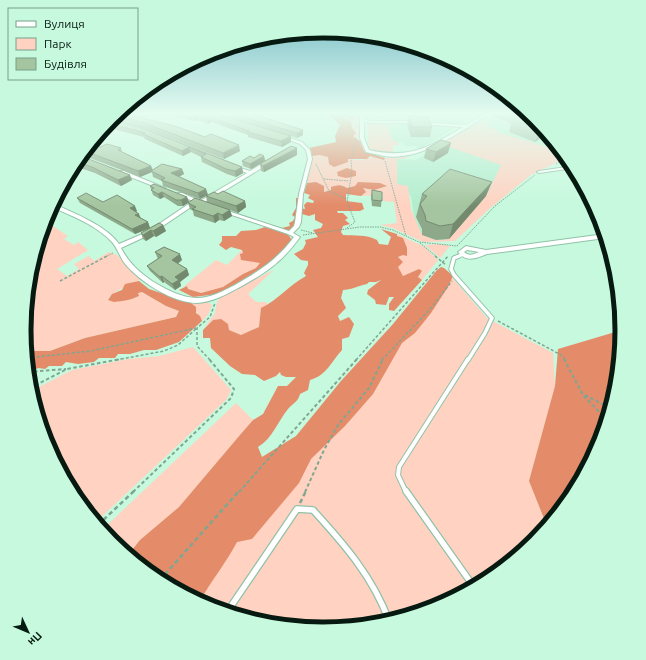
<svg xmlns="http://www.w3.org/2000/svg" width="646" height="660" viewBox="0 0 646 660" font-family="Ubuntu,sans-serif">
<rect width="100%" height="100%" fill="#c6f9dd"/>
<path fill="#b2edcd" d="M376,114H467L464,115L465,122L460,125L377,119Z
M495,114L535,119L561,152L516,170L486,196L449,239L436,240L422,235L415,224L411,196L397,184V159L416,160L480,121Z
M404,123L457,127L422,148L417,149V146H406L403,142H394L386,125H398Z"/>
<path fill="#ffd2c1" d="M357,114H359L360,137L357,138L353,136L351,121L342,118L355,117Z
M493,114H495C490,116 486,119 487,126L497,130V132L550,148L556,153L561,152L566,158L531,175L489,209L455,241L423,242L393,228L380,225L397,223L394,202L383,201V195L361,196L366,192L362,188L374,190L386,186C372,179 362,185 347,188L342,185L324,192V186L312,182L307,183L311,161L309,155C324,154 342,158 358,160C369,160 369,153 382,160L385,158L407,157L409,158L397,159V184L408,186L411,209L422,235L436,240L449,239L486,196L501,165L441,144Z
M367,122L394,123L395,125H387L394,142H398L399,145L393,146V153L398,154L391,155L369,149Z
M45,221L68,236L64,239L74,245L78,242L88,250L57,269L67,276L79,269L74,264L89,256L94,261L109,252L117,255L140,278L139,281C132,282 112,293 108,299C119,302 129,301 139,296L137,293L142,292L166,306L179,311L176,317L85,338L50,351H26L24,330L30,271Z
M397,234L425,247L438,260L422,280L418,277L422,271L419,269L403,276L397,267V258L403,255Z
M440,244L450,246L440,258L425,245Z
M242,250L243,253L260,263L256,268L243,274L223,287L201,293L188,289L187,286L183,287L216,260L227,265Z
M444,268L487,318L553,353L555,386L529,481L547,526C511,570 460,599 406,616C398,618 389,622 380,623C342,630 303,629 266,623C233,618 202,603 173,587Z
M274,270L248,294L256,302H266L268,305L261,309L259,327L241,335L229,330L213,320L203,330L215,313L217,302L221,296Z
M197,301H206L212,305L208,315L202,321L191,303Z
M193,347L231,390L227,399L96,522L74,496L47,444L31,391L72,370L128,359L159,356Z
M236,403L253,420L179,507L140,540L128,555L111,541L102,530Z"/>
<path fill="#e48b69" d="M328,114H357V116L352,120L346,117L343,118L351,121L352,128L356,133L353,136L360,141L364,151L385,158L384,160L370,156L367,159H348V162L334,167L329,164L328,157L320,155L311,156L309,148L336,142L335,136L340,125Z
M347,168L356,171V176L346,178L338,176L337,172Z
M316,182L324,186V192L331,190V187C338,185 341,184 347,188L355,186L358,182L380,183L387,186L374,190L363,188L366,192L361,196L346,194V201L362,203L364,209L360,211H337L338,213H343L348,218L345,220L350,224L343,226L341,232L343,235C355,236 365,234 377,240L379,244L388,245L391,237L381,229L397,234V236L403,238L407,248V256L403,255L398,257L403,262L398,267L403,276L419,269L422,271L418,277L422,280L394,311L389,310V304L394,297H389L386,305L376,304L375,300L367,294L368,290L381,280L376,282H369L367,284C358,286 350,290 343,290L341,298L346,308L338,316L340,321L349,317L354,324L349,337L342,339V350C331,362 327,375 310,380L308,390L300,394C298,402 293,403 288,409C278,421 272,439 258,447L262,457L296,436L341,381L393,324L437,270L441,267L444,268L453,276L448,287L431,313L415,333L402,343L373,394L345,426L311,459L299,483L252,539L237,542C226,563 211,581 200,601L157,578L128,555L140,540L179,507L240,435L253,420L263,414L278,386H287L296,377H286L281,375L280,372L276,376L264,381L255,375L242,374L230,366L211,348L210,338H203V330L213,320L221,319L228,324L229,330L241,335L259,327L261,308C278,300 289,285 306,276L304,273L308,265V261L301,260L294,254L303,249L306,243L305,240L318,237L313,230L321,228L323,224L315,220V214L309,216L298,213L294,229C284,232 275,227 266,223L282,228L290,226L289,223L293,221L295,217L292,215L296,208V198H299L300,208L305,209L304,205L307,202L313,203L314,201L308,198L310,195L304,193L307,183Z
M265,227C275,231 290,230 292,242L276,260L218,294L193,297L179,290L187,286L188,289L201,293L223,287L243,274L256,268L260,263L241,260L240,254L243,253L242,250L231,247L226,250L219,245L222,241V236H236L241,231L256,230Z
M139,281L149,289L191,303L196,307V313L200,316L202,321L179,342L156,350H144L130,354H118L115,358H99L94,362L78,364L66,362L62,366H49L45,369L39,368L28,371L26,351H50L85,338L176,317L179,311L166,306L142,292L138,293L139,296C131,300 123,301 114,302L108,300L112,294L122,290L125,284Z
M622,330L616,389L599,445L571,496L547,526L529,481L555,386L558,349Z"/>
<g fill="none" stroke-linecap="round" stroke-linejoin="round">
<g stroke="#91c2a8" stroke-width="4">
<path id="service-far3" d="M457,257L462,255"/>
</g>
<g stroke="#91c2a8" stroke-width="5.5">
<path id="service-far2" d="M459,256L454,258L451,269L454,275L492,318L485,333L468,360"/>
</g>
<g stroke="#91c2a8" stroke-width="6">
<path id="service-far1" d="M406,492L398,475L399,467L468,359"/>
</g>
<g stroke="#91c2a8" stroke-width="8">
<path id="service" d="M406,491L474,587
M227,612L297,509L313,510C344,544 373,577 389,621"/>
</g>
<g stroke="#91c2a8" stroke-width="2">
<path id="minor" d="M360,114H364V119L370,121H402L466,125L485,114H489C481,120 471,125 462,131C439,145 412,160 384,156C378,155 372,153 366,152L360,138ZM364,122L370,123H402L463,127C429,148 409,159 369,150L364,138Z
M282,135L302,142L310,150L312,159L303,194L301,222L299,227L293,233L300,237C283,261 266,273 240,287C227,294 213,302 197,303C173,303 142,283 126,265C120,258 118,249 112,242C96,225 72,216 52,207L54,204C74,213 107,226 119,244L147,232L193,201L178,195V193H182L200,201L247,173L233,168V166L250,171L266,161H270V163L204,203V204H200L197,203L151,234L121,248C129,263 138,271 152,281C165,289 182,298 197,298C211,298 223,291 235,285C259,271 277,260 294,237L288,234L220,211L225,210L289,231L294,226L295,222L299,194L308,159L306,150L300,144L281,137L280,136Z
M573,166L574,168L539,173L537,172L539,171Z
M120,171H124L165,188L161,189L120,173Z
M605,234L606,237L605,238L487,254C476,258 467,263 458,252L466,246L486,250ZM467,250L479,252C474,254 469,257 464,252Z"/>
</g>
<path stroke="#7fa691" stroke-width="1" stroke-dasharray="1.5 1" stroke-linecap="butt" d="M385,161L406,236
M316,164L329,191L347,199
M556,164L567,158
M324,179L349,181
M347,228L355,222L347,202L352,171L351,160L356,141
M301,230L313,233
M303,235L360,227H380L393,230L419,242L457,246
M420,243L437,257
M457,246L495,206L535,175
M105,257L113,253"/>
<path stroke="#7fa691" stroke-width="1.5" stroke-dasharray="3 2" stroke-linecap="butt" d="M435,256L446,265
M60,281L107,256
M498,321L563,356L565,360
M27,358L91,351L196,328
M116,360L164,351L178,345L197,328
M210,360L197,346V328L210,317L215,303
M356,360L448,256
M382,360L432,307L452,281"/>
<path stroke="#7fa691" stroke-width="2" stroke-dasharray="3.5 2.5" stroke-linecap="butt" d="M564,359L583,395L607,420
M28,372L66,369
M30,388L67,369L121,359
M585,395L610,408
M133,492L231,398L234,389L209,359
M239,492L357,359
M305,492L324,450L338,425L369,388L383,359"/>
<path stroke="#7fa691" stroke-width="2.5" stroke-dasharray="4.5 3" stroke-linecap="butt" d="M300,503L306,491
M98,525L134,491
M160,580L239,491"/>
<use href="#service-far3" stroke="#fff" stroke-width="2.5"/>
<use href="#service-far2" stroke="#fff" stroke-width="3.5"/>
<use href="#service-far1" stroke="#fff" stroke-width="4"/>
<use href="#service" stroke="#fff" stroke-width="5.5"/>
<use href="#minor" fill="#fff" fill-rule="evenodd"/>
</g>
<path fill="#8da989" d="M118,114L146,119L240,151L224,159L143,128L111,119Z
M176,114H253L303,130V135L297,138L291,136V142L282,147L248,137V135L211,122L208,124L198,120L195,121L177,117Z
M493,114H528L535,119L551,139L544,136L535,142L509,132L511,125L509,124V122L492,116Z
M409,116L432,127L430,137H411L407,125Z
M111,120L139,127L242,167L243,173L236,177L227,174L202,162L201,157L191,152L183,156L145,139L144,137L109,128L104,130L103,129Z
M92,143L100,147L121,148L122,152L151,166L153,170L182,169L184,174L179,177L206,189L208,195L200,199L163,186L162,181L153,177L152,172L140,177L82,155Z
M426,149L448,153L433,162L424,158Z
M297,155L264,172L261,171L260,164Z
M81,156L132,180L121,186L95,173L74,166H73L75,164Z
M264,156L265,161L251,169L243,166L242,161L254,158Z
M150,186L187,197L189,202H207L206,196L218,194L245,201L246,207L238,213L230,210L232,216L224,221L219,220L215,223L194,216L193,211L190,209L188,203L183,206H178L164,197L160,199L153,195Z
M372,190L382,192L381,207L372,206L371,196Z
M422,194L486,196L449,239L436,240L422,235V229L416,217Z
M77,198L103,202L137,211L136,212L141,218L148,222L150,228L163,225L166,231L156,237L154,236L146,241L143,239L141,233L148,229L135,234L80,203Z
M155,252L182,260L178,264L187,269L189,275L180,282L181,286L175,290L164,282L163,283L150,271L147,266L158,259Z"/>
<path fill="#738a6f" d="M197,114L198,120L195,121L194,116Z
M210,117L211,122L208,124L207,118Z
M108,124L109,128L104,130V128Z
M542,128L546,132L544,136L535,142L540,129Z
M303,130V135L297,138V133Z
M291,136V142L282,147L281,141Z
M451,143L448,153L433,162L436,152Z
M239,145L240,151L224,159L223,153Z
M189,147L191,152L183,156L182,151Z
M297,148V155L264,172L263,166Z
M264,156L265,161L251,169L250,164Z
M151,166L153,172L151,171L152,172L140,177L138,171Z
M242,167L243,173L236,177L235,171Z
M182,169L184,174L173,179L171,173Z
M130,175L132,180L121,186L118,180Z
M492,182L486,196L449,239L453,224Z
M206,189L208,195L200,199L198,193Z
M162,192L164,197L160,199L158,194Z
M187,197L189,202L183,206L181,200Z
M245,201L246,207L238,213L236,206Z
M135,206L137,211L132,214L130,208Z
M230,210L232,216L224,221L222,215Z
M218,213L219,220L215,223L213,216Z
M139,214L141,219L135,215Z
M148,222L150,228L135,234L132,229Z
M163,225L166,231L156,237L153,231Z
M151,230L154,236L146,241L143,235Z
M180,254L182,260L174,266L172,260Z
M187,269L189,275L180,282L181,286L175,290L172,284L175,277Z
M162,276L164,282L163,283L160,277Z"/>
<path fill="#a4c59f" stroke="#738a6f" d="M118,114H132L146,119L175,126L205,137L211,134L219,137L239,145L223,153L142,122L115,115Z
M185,114H216L291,136L281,141L247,132L249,131L210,117L207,118L197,114L194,116Z
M233,114H253L303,130L297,133Z
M517,114H528L535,119L542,128L540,129L513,120L523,116Z
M409,116L428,117L432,127H412Z
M111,120L139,127L242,167L235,171L226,169L201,157L206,154L189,147L182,151L143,134L145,133L108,123Z
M441,140L451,143L436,152L426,149Z
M92,143L100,147L107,144L121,148L118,150L151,166L138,171L85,151Z
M291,146L297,148L263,166L260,164Z
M260,154L264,156L250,164L242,161L250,156L254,158Z
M81,156L130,175L118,180L92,167L76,162Z
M162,164L182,169L171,173L206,189L198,193L161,180L165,178L151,171Z
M450,169L492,182L453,224L440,226L426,221L425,215L420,204L427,196L422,194Z
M154,184L187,197L181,200H176L162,192L158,194L151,190L154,188L150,186Z
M372,190L382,192V201L372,200Z
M223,191L245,201L236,206L206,196L214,192L218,194Z
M86,193L103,202L117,195L135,206L130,208L139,214L135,215L148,222L132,229L77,198Z
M195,198L230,210L222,215L218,213L213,216L192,209L196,207L188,203Z
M159,223L163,225L153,231L151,230L143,235L141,233Z
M164,247L180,254L172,260L187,269L175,277L179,280L172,284L162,276L160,277L147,266L162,256L155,252Z"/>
<linearGradient id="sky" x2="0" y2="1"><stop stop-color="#6db7c3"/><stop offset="0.55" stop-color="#e5fcf0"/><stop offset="1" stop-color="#e5fcf0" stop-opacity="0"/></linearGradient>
<rect width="646" height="206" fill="url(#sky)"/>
<path d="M0 0H646V660H0ZM31 330a292 292 0 1 1 584 0a292 292 0 1 1-584 0Z" fill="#c6f9dd" fill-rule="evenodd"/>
<path fill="none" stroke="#071a11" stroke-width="5" d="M31 330a292 292 0 1 1 584 0a292 292 0 1 1-584 0Z"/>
<rect x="8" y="8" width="130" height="72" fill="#c6f9dd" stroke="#7aa08b"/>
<rect x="16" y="21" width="20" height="6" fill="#ffffff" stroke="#7aa08b"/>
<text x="44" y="28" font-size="12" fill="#071a11">Вулиця</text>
<rect x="16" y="38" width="20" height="12" fill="#ffd2c1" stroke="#7aa08b"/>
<text x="44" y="48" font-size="12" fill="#071a11">Парк</text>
<rect x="16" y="58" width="20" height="12" fill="#a4c59f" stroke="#7aa08b"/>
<text x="44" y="68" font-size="12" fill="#071a11">Будівля</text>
<g transform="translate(28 632) rotate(134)" stroke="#c6f9dd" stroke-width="3" paint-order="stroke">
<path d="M0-3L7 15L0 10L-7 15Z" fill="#071a11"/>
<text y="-6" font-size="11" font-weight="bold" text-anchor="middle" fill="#071a11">Пн</text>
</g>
</svg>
